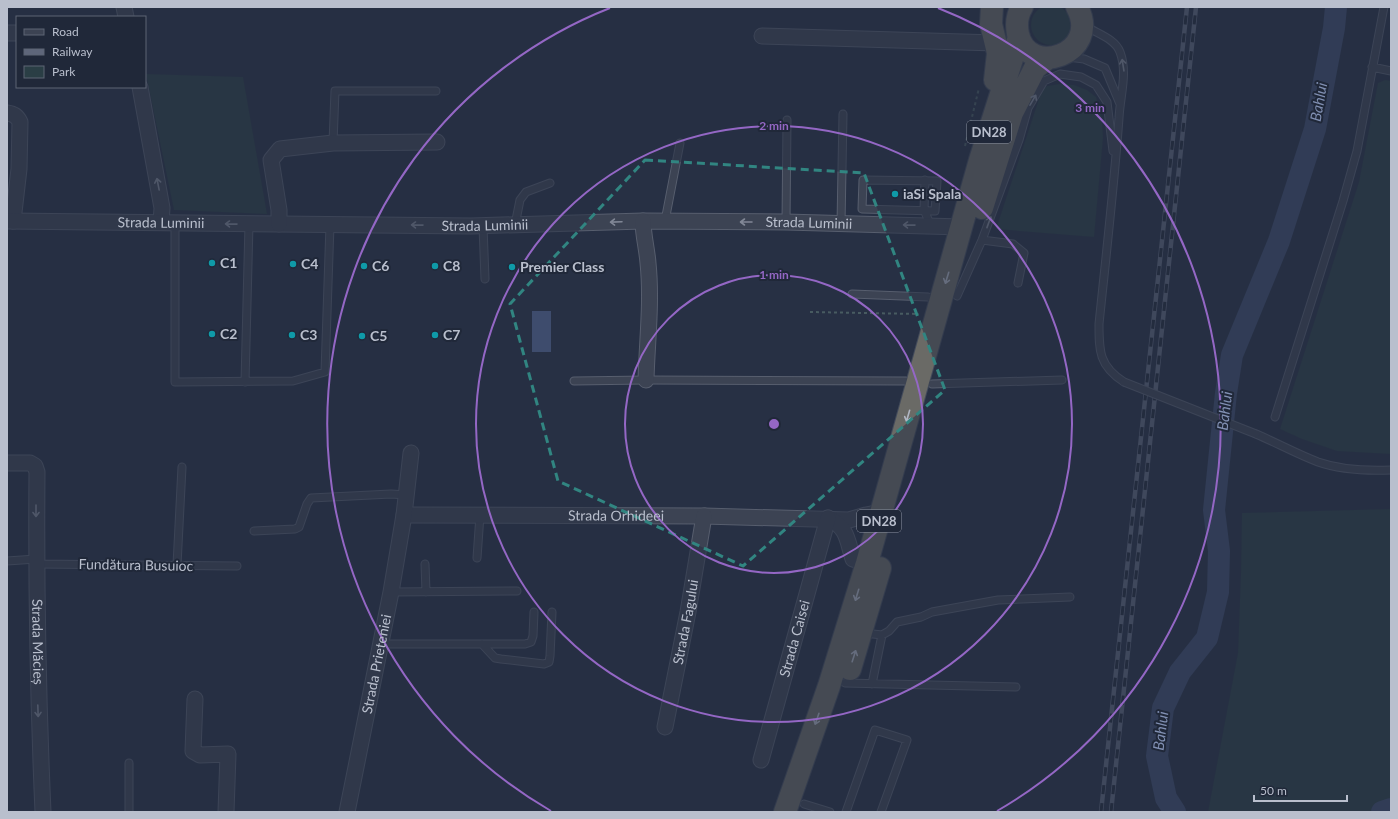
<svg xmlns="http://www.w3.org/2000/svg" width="1398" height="819" viewBox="0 0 1398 819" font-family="Lato,sans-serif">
<rect width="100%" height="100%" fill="#273044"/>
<path fill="#2a3e45" d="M1031 25a20 20 0 1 1 40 0a20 20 0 1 1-40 0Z
M146,74L243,77L267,214L174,210Z
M1385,80L1391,81V454L1337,451L1302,439L1280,429L1359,182L1378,83Z
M1060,84L1074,85L1087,90L1096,97L1102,119L1103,138L1094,237L996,229L1042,90L1047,86Z
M1391,509V812H1208L1238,653L1241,573L1242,513Z"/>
<path fill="#3e4c6d" d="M532,311H551V352H532Z"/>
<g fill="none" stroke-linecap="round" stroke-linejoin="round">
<path stroke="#3e4c6d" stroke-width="22" d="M1175,812L1166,798L1157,756L1163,708L1180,672L1207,638L1218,592L1219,551L1214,510L1226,393L1232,355L1279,241L1315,129L1334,28L1336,7
M1382,812L1391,809"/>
<g stroke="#575e6e" stroke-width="9">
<path id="service" d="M1084,25C1095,33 1115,38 1120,52C1128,73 1120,96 1119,118C1114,187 1106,256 1099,324C1099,351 1099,366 1124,382
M1068,57L1084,59L1105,68L1120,104
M1372,67L1391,71
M333,143L335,91H436
M863,180L937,181L935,211L862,209Z
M925,180L924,210L931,226
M665,221L680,143
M786,222L787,120
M175,223V382L293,381L325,372L330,225
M841,224L843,114
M515,225L520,200L526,192L550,183
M483,226L485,279
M982,240L1013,244L1024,253L1018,283
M852,294L928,297L939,300
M957,296L982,240L1019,140L1028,108L1044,81L1060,74L1081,77L1096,85L1107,102L1113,151
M574,381L646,380L905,381L915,383
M245,382L249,224
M932,384L1062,380
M1275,417L1343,201L1357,151L1384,7
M1256,434C1277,443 1297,454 1318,462C1341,470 1367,471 1391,470
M254,531L295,529L299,527L307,504L311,498L391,494L406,495
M477,558L480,515
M7,561L36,559
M36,564L237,566
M425,564L426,592
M177,565L182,467
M391,592L517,591
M864,633L882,635L889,631L897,622L921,617L932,612L998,600L1070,597
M381,644H525L531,642L533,636L534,612
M482,644L495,658L501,659L544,664L549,662L550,656L552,612
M845,683L1016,687
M872,684L882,635
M804,804L830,812
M129,812V763
M846,812L875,730L907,740L881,812"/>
</g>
<g stroke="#575e6e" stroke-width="17">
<g id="minor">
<path d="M124,7L126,17"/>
<path d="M7,33H17"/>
<path d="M762,36L996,43"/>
<path d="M140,87L162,208L161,222"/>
<path d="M7,113C14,114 17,116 20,122L19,169L13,221"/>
<path id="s1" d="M7,221L471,226L643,221L786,222L962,227"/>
<path d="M643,221C643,235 647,249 648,263C652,302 647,341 646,380"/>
<path d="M279,224V210L271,160L280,149L333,143L437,142"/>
<path id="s2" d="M7,463H30L35,466L37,472C36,585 38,698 43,812"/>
<path id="s3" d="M404,515L704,516L849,520L866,515L881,512"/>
<path d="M828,518C848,528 847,540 853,559L867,563"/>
<path d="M195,699L193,751L200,755L228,754L226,812"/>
<path id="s4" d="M665,727L688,612L704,516"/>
<path id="s5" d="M761,760L828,518"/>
<path id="s6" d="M347,812L391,592L404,515L411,453"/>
</g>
</g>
<g stroke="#434b5b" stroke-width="24">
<path id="trunk" d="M992,7L991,24L998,53L995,80
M1022,7C1017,15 1016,24 1018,34C1028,79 1102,54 1077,7
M982,208L1012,113L1035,68L1048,58
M850,669L880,568
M785,812L829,686L867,563L980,160L1019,37"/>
</g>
<path stroke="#485b61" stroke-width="2" stroke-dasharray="3 3" stroke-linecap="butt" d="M965,146L979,88
M810,312L919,314"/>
<use href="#service" stroke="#3c4353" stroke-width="7"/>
<use href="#minor" stroke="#3c4353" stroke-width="15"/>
<use href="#trunk" stroke="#6a6a66" stroke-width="22"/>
<g stroke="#5e667a" stroke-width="4.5">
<path id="rail" d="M1101,812L1187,7
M1111,812L1196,7"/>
</g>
<use href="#rail" stroke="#202839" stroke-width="3" stroke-dasharray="9" stroke-linecap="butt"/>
<g stroke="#575e6e" stroke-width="9" stroke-linecap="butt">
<path id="service-bridge" d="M1124,382L1256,434"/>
</g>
<use href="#service-bridge" stroke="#3c4353" stroke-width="7"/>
</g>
<defs><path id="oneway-shaft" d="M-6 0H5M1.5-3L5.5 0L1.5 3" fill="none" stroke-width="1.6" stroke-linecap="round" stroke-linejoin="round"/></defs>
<g stroke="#818796">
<use href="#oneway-shaft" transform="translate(1123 65) rotate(-99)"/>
<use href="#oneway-shaft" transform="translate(1033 100) rotate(-60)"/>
<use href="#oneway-shaft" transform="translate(158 184) rotate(-101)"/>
<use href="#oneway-shaft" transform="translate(616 222) rotate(178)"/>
<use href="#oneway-shaft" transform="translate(746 222) rotate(-180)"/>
<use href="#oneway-shaft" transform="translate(989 222) rotate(-70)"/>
<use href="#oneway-shaft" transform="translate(231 224) rotate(-179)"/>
<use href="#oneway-shaft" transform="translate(417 225) rotate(-179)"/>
<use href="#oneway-shaft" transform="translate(909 225) rotate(-179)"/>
<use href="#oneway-shaft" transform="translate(36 511) rotate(90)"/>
<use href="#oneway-shaft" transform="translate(38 711) rotate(88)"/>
</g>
<g stroke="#b1b6c3">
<use href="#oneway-shaft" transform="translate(947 278) rotate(107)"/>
<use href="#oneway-shaft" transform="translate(908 416) rotate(106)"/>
<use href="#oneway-shaft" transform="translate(857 595) rotate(107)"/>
<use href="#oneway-shaft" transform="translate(854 656) rotate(-72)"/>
<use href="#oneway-shaft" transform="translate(817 719) rotate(109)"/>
</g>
<path d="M0 0H1398V819H0ZM645,160L864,173L945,390L743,566L558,481L510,304Z" fill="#273044" fill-opacity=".55" fill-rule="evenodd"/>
<path fill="none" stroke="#318581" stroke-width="3" stroke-dasharray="8 5" stroke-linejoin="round" d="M645,160L864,173L945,390L743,566L558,481L510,304Z"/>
<g fill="none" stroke="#9467c5" stroke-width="2">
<circle cx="774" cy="424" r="149"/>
<circle cx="774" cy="424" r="298"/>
<path d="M551 811A447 447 0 0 1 610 8M938 8A447 447 0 0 1 997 811"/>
</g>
<g fill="#0f9aa8" stroke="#202839" stroke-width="1.5">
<circle cx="895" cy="194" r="4"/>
<circle cx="212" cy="263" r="4"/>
<circle cx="293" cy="264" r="4"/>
<circle cx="364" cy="266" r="4"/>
<circle cx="435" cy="266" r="4"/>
<circle cx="512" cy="267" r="4"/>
<circle cx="212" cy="334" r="4"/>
<circle cx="292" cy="335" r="4"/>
<circle cx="435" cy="335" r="4"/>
<circle cx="362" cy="336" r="4"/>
</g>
<g text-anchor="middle" stroke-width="4" stroke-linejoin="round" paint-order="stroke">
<g fill="#202839" stroke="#8b92a1" stroke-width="1">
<rect x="967" y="121" width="44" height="22" rx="3"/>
<rect x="857" y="510" width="44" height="22" rx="3"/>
</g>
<g font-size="13" font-weight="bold" fill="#b9bfcd">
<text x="989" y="137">DN28</text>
<text x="879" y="526">DN28</text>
</g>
<g font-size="14" font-weight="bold" fill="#b9bfcd" stroke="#202839" text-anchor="start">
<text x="903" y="199">iaSi Spala</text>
<text x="220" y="268">C1</text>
<text x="301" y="269">C4</text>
<text x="372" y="271">C6</text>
<text x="443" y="271">C8</text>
<text x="520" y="272">Premier Class</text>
<text x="220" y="339">C2</text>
<text x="300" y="340">C3</text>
<text x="443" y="340">C7</text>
<text x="370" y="341">C5</text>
</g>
<g font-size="14" fill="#b9bfcd" stroke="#202839">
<text dy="5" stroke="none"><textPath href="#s1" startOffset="154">Strada Luminii</textPath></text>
<text dy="5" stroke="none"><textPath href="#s1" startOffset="802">Strada Luminii</textPath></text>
<text dy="5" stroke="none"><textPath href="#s1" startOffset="478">Strada Luminii</textPath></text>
<text dy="5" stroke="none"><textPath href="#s3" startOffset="212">Strada Orhideei</textPath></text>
<text transform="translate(136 565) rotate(1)" y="5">Fundătura Busuioc</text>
<text dy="5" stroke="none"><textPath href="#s4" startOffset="107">Strada Fagului</textPath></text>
<text dy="5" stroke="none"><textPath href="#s5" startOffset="126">Strada Caisei</textPath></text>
<text dy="5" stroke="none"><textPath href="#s2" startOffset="205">Strada Măcieș</textPath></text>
<text dy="5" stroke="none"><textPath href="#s6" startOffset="151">Strada Prieteniei</textPath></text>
</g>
<g font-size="15" font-style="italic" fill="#8190b3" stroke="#202839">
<text transform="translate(1319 102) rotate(-80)" y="5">Bahlui</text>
<text transform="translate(1225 411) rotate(-83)" y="5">Bahlui</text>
<text transform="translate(1161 731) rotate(-83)" y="5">Bahlui</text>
</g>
</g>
<circle cx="774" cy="424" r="6" fill="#9467c5" stroke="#202839" stroke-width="2"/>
<g font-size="12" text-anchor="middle" font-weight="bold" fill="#9467c5" stroke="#202839" stroke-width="4" stroke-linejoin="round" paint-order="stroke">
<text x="1090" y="112">3 min</text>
<text x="774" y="130">2 min</text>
<text x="774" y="279">1 min</text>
</g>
<rect width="1398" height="819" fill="none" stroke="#b9bfcd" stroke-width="16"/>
<rect x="16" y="16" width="130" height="72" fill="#202839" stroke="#5d6474"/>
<rect x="24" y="29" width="20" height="6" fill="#3c4353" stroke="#5d6474"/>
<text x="52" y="36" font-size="12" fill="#b9bfcd">Road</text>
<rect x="24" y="49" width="20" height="6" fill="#5e667a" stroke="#5d6474"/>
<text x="52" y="56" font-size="12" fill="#b9bfcd">Railway</text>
<rect x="24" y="66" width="20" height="12" fill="#2a3e45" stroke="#5d6474"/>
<text x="52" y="76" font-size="12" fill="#b9bfcd">Park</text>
<path d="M1254 795v6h93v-6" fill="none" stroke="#b9bfcd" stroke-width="2"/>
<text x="1260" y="795" font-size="12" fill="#b9bfcd" stroke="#202839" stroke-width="3" paint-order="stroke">50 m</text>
</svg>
